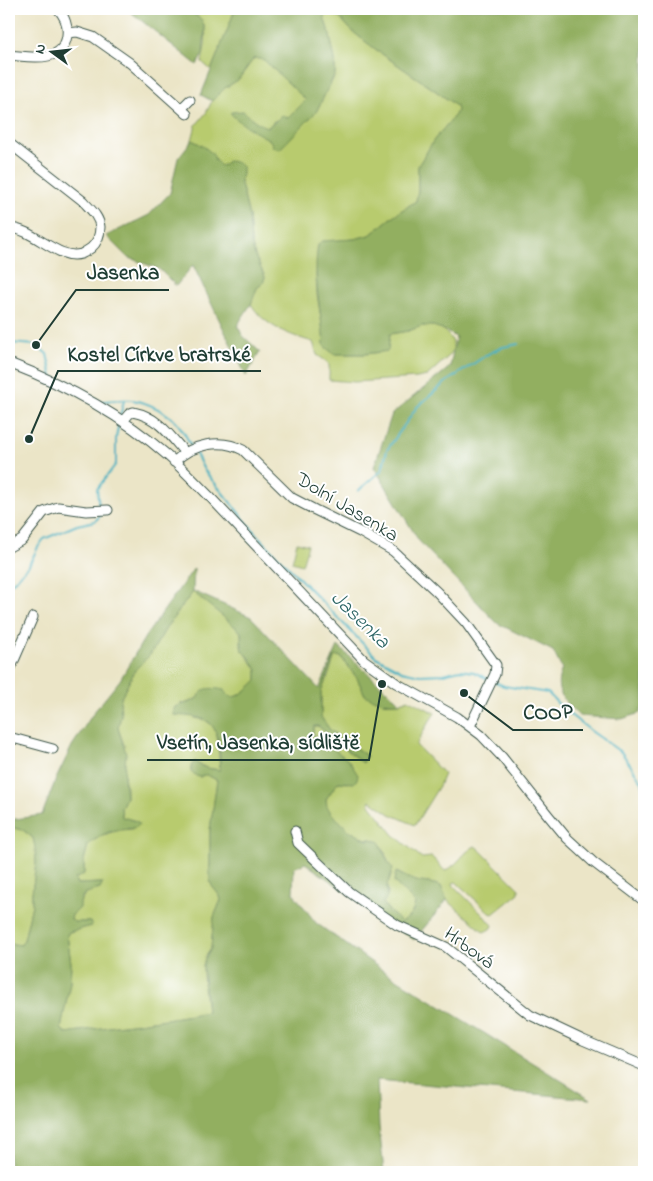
<svg xmlns="http://www.w3.org/2000/svg" width="653" height="1181" viewBox="0 0 653 1181" font-family="'Indie Flower',sans-serif">
<rect width="100%" height="100%" fill="#fff"/>
<filter id="ink" filterUnits="userSpaceOnUse"><feTurbulence type="fractalNoise" baseFrequency=".02" numOctaves="2"/><feDisplacementMap in="SourceGraphic" scale="10" xChannelSelector="R" yChannelSelector="G"/><feConvolveMatrix kernelMatrix="1 2 1 2 8 2 1 2 1" color-interpolation-filters="sRGB"/></filter>
<filter id="wash" filterUnits="userSpaceOnUse"><feTurbulence type="fractalNoise" baseFrequency=".0096" numOctaves="4" result="noise"/><feDisplacementMap in="SourceGraphic" scale="20" xChannelSelector="R" yChannelSelector="G"/><feGaussianBlur stdDeviation="1.12" result="paint"/><feColorMatrix in="noise" values="0 0 0 0 0 0 0 0 0 0 0 0 0 0 0 0 0 1.4 0 .05"/><feComposite in="paint" operator="in"/></filter>
<g filter="url(#wash)">
<rect width="100%" height="100%" fill="#ebe5c7"/>
<path fill="#b8cb6e" stroke="#6c8451" d="M187,9H235L229,26L211,70L202,62C204,50 210,29 200,19C197,15 192,12 187,9Z
M327,12C344,17 344,25 357,35C389,61 424,81 456,106L457,111L455,115L434,140L418,166V190L416,201L393,216L370,235L354,239L322,242L318,246L316,276L317,294L323,331L324,346L334,354H365L387,351L390,334L408,331L422,326H433L442,329L450,337L453,342V349L450,355L427,376L417,378L355,382L329,380C329,362 332,365 317,355L313,342C289,335 264,326 251,304L257,288L263,283L265,277L255,256L251,242L249,216L240,180L242,174L221,167L203,146L192,140L196,125L206,113L212,101L225,88L238,80L254,58L264,60L307,100L288,118L279,119L274,121L268,127C261,126 256,123 252,118L263,136L270,140L316,112L335,75V60L330,36L324,17Z
M297,542L308,545L302,565L292,562Z
M193,592C209,605 226,618 241,632V647L257,670V680C250,687 241,697 231,697L204,690C196,700 193,702 180,704L195,718L205,720L212,725L217,734L220,770L207,768L198,764L192,765L191,767V771L196,776L201,777L204,774L207,775L217,780L210,830V865L209,873L212,886L220,896L221,900L214,917L211,948C210,952 206,954 205,958C200,970 206,998 207,1012C161,1021 113,1026 66,1033L61,1029L70,982L71,963L67,935L69,932L91,926L90,922H74L71,919L72,915L85,894L100,889L102,883L77,884L75,879L84,873V860L88,845C101,834 115,830 132,829L136,821L122,817L121,808L126,797V787L124,776V745L118,728L121,715L120,700L135,670L150,655L168,625Z
M337,656L341,657L357,678L365,695C381,701 391,708 408,699L435,713L427,725L416,745L444,774L439,786L415,825L390,814L370,800L369,803L394,835L422,858L432,857L445,871C458,865 463,852 475,846L480,850L519,889V893L493,914L490,913L456,882L453,883L454,886L493,925L492,928L484,932L447,900L440,886C433,883 427,883 420,882C412,881 404,876 397,872L394,881L398,886L406,893L415,903C413,913 410,918 401,922L390,912L383,903L388,893L387,886L390,876V867L384,850L371,839C359,841 331,818 327,807C326,805 326,800 326,799L338,782L348,783L355,771L349,761L313,733L314,726H318L363,763L367,756L330,730L321,717V692L329,674L334,658Z
M9,827L23,830L33,838L35,847L36,863L32,893V905L24,940L21,945L13,944L9,941Z"/>
<path fill="#92af61" stroke="#58764a" fill-rule="evenodd" d="M127,9H187L202,20L205,30L203,54L197,65Z
M235,9H644V704L640,713L622,719L579,716C564,700 552,691 562,669L553,651L497,623L419,541L374,467L392,414L450,367L456,337L442,329L433,326H422L408,331L390,334L388,351L365,354H334L324,346C322,312 312,280 318,245L322,241L354,239L370,235L393,216L416,201L418,190V166L434,140L455,115L457,111L456,106C424,81 389,61 357,35C344,25 344,17 327,12L324,17L330,36L335,60V74L316,112L280,149L273,147L270,140C254,131 245,127 231,114V112L243,111C251,117 258,125 268,127C273,122 279,120 282,115L288,118L306,100L264,60L254,58L238,80L225,88L212,101L201,95L229,26Z
M192,140L203,146L213,154L215,160L221,166L228,161L237,162L242,166V174L240,180L249,216L251,242L255,256L265,277L263,283L257,288L251,304L240,321L238,326L242,335L260,352L246,376L193,265L176,286L159,269L127,257L106,236L149,215L170,193L178,158Z
M194,568L193,591L251,617L319,689L338,646L400,703C387,704 376,701 365,695L357,678L341,657L337,656L334,658L321,692V717L330,730L367,756L363,763L318,726H314L313,733L349,761L358,775L357,779L354,783L338,782L326,799L327,806L331,813L350,831L367,840L371,839L379,841C384,850 386,862 393,869L387,886V897L383,903L390,912L401,922C410,918 413,913 415,903L406,893L398,886L394,881L396,872C404,876 411,880 420,882C427,883 433,883 441,886L447,900L414,940L305,863L294,868L293,893L316,923L385,972L591,1099L377,1080L379,1126L384,1172H9V941L13,944L21,945L24,940L32,905V893L36,863L35,847L33,838L23,830L9,827V820L42,815L56,779L72,746L94,712L120,680L145,637ZM193,592C209,606 226,618 241,632L242,650L249,657L257,670V680C248,688 232,707 224,690C218,689 210,687 204,690C200,693 198,699 193,701C186,704 180,704 174,708V715C183,716 196,716 205,720C221,727 220,755 220,770C211,769 201,768 195,761C191,764 191,767 191,771L196,776L200,777L204,775H207L217,780L210,830V865L209,873L210,881L212,886L220,896L221,900L214,917L211,948C208,956 204,957 203,967L207,1012C161,1021 113,1026 66,1033L61,1029L70,982L71,963L67,935L69,932L92,926L90,922H74L71,919L72,915L80,908C80,892 86,893 100,889L103,883L77,884L75,879L84,874V860L88,845C96,838 106,832 117,830C124,829 131,829 137,827L139,823L136,821L122,817L121,808L126,797L124,776L126,753L118,728L121,715L120,700L135,670L150,655L168,625Z"/>
<g fill="none" stroke-linecap="round" stroke-linejoin="round">
<path stroke="#43b0c1" stroke-width="2" d="M9,343L36,345L47,354L52,377
M100,401C110,401 121,399 132,400C147,402 165,411 176,422C183,429 187,438 191,446
M120,417L124,400
M195,452L204,470L257,535L376,657L402,671L420,675L443,674L460,670L474,672L488,679
M358,491L382,470L387,450L417,407L446,382L488,354L503,347L518,344
M99,508L97,489L116,464V438L119,422
M9,585L14,581L29,565L38,547L44,539L77,525L95,521L100,516L99,513
M495,682L504,686L548,693L564,710L591,731L622,753L642,782L644,788"/>
</g>
</g>
<g filter="url(#ink)">
<g fill="none" stroke-linecap="round" stroke-linejoin="round">
<g stroke="#3e564a" stroke-width="11">
<path id="minor" d="M68,33L77,32L93,37L103,44L130,63L187,114
M9,55C22,56 35,59 48,56C71,51 72,24 58,9
M182,108L190,100
M9,143L83,201C90,209 99,216 100,227C100,235 97,243 91,248C88,250 84,253 81,254C58,261 33,228 9,228
M9,363C66,385 120,414 167,455C182,468 196,483 211,498L364,660L396,683L457,717L481,735L502,757L548,815L567,838L593,862L644,901
M123,421L129,414L133,412C158,417 169,434 185,453
M174,462C192,444 221,438 243,450L292,498L315,510L360,532L393,551L437,592L466,623L496,665L495,674L470,726
M9,547L22,540L44,512L58,507L86,511L108,510
M9,672L33,617
M9,737L53,749
M295,831L298,843L349,892L397,925L446,947L530,1015L583,1040L644,1066"/>
</g>
<use href="#minor" stroke="#fff" stroke-width="9"/>
</g>
</g>
<g text-anchor="middle" stroke-width="4" stroke-linejoin="round" paint-order="stroke">
<g font-size="20" fill="#1f3d34" stroke="#fff">
<text transform="translate(348 506) rotate(31)" y="7">Dolní Jasenka</text>
<text transform="translate(470 947) rotate(36)" y="7">Hrbová</text>
</g>
<g font-size="21" font-style="italic" fill="#2c6565" stroke="#fff">
<text transform="translate(361 619) rotate(44)" y="7">Jasenka</text>
</g>
</g>
<path fill="none" stroke="#1f3d34" stroke-width="2" d="M36 345L76 290H169M29 439L58 371H261M464 693L513 730H583M382 684L369 760H147"/>
<g fill="#1f3d34" stroke="#fff" stroke-width="2">
<circle cx="36" cy="345" r="5"/>
<circle cx="29" cy="439" r="5"/>
<circle cx="464" cy="693" r="5"/>
<circle cx="382" cy="684" r="5"/>
</g>
<g font-size="21" text-anchor="middle" font-weight="bold" fill="#1f3d34" stroke="#fff" stroke-width="4" stroke-linejoin="round" paint-order="stroke">
<text x="123" y="279">Jasenka</text>
<text x="159" y="361">Kostel Církve bratrské</text>
<text x="548" y="719">COOP</text>
<text x="258" y="749">Vsetín, Jasenka, sídliště</text>
</g>
<rect width="653" height="1181" fill="none" stroke="#fff" stroke-width="30"/>
<g transform="translate(52 52) rotate(285)" stroke="#ffffff" stroke-width="4" paint-order="stroke">
<path d="M0-4L9 19L0 12L-9 19Z" fill="#1f3d34"/>
<text y="-8" font-size="14" font-weight="bold" text-anchor="middle" fill="#1f3d34">N</text>
</g>
</svg>
